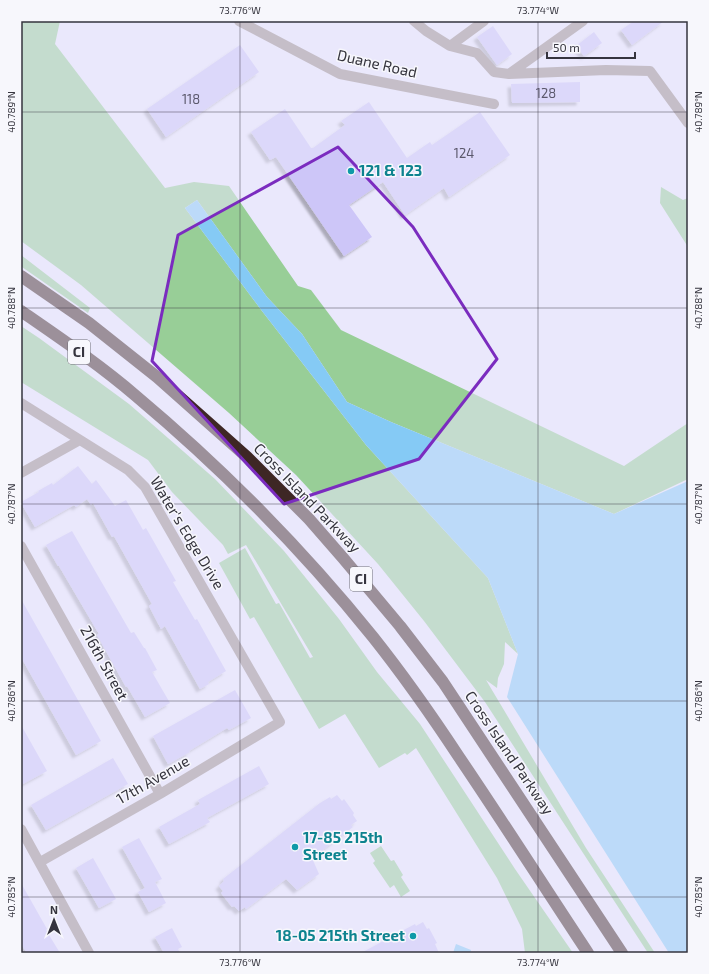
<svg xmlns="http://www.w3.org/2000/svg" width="709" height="974" viewBox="0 0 709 974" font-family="'Exo 2',sans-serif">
<defs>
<filter id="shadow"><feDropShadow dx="-3.5" dy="3.5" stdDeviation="1" flood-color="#0004"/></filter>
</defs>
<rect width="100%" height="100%" fill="#eae8fc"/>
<path fill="#98ce97" d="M21,21H60L55,44L165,188L194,182L229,186L298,286L311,290L341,330L624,466L688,423V479L614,514L391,422L347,402L302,334L267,297L197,200L185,208L262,311L366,445L488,578L518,654L505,642L504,664L498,678L497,688L486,680L586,848L655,953H648L485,702L424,621L378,564L296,475L229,413L81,285L21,241Z
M661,187L683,200L688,198V247L660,203Z
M21,255L90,308L88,313L22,267Z
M21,326L39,338L129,404L215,479L284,551L339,619L377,672L420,724L515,869L573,953H525L522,929L497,878L416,748L407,755L405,753L379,768L345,714L319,729L254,617L250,619L219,563L245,548L276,604L279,603L310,658L313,657L246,545L228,554L223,545L172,492L148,460L21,382Z
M381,846L391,861L394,860L403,875L401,877L410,891L401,897L394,885L390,888L373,863L375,861L370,853Z"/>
<path fill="#85caf5" d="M197,200L267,297L302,334L347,402L391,422L614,514L688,481V953H669L507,697L518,654L488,578L366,445L262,311L185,208Z
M456,944L471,950L470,953H453Z"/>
<path fill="#cdc6f8" filter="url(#shadow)" d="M634,21H664L632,45L621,30Z
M493,26L512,54L497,65L477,37Z
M594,32L602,43L584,56L576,46Z
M240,45L259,72L166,137L147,109Z
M580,82V102L512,103L511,84Z
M369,102L407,158L430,142L432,145L480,112L510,155L449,197L444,188L405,215L383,182L349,205L372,237L344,256L276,157L270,160L251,132L285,109L311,148H313L345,125L341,121Z
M78,466L92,484L96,480L115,506L126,500L143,530L146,528L154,542L176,581L173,582L195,620L197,619L226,671L208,682L209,684L200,689L165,626L161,629L149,606L152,604L114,536L112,537L93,503L91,505L87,499L76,507L74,505L35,527L21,503V502L39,492L38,491L52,483L53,485Z
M72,531L131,633L134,632L144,648H145L157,670L152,672L170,703L145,717L127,686L126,687L97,635L99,634L59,566H58L46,545Z
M21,599L101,741L76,755L21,657Z
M235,690L251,718L229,730L227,728L189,751L190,752L168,764L153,736Z
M21,725L47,771L21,785Z
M113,758L128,784L46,830L31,805Z
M259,766L269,784L207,818L210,822L169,844L159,827L200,804L198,800Z
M337,795L342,801L344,799L354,813L353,815L357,821L351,825L353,827L312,858L319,874L297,890L286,879L246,909L245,907L239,911L234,906L232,907L221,893L223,891L219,886L224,881L223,879L320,803L330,797L331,799Z
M139,838L162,879L155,882L166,903L149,912L138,892L145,888L122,847Z
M93,858L116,899L99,908L76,868Z
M21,883L47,929L46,930L60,953H27L21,944Z
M423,922L427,929L429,928L437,943L435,944L439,953H361L415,924L416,926Z
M172,928L182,947L178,949L180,953H164L155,937Z"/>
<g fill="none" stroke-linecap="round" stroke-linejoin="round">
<path stroke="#998c8a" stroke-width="10" d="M239,21L340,74L494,104
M414,21L426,31L450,46L477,53L494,72L509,74L606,70L650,71L688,123
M450,46L484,21
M509,74L583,21
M21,403L128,470L145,487L280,722L160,794L40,862
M21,473L80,440
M21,546L160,794
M21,829L89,953"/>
<path stroke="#3e2725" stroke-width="12" d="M21,276L89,323L157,377L247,457L309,519L343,558L400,626L443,682L622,953
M21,311C60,338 100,365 136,396C223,469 302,549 373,637C404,676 432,716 459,757C503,822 545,888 588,953"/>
</g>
<path d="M0 0H709V974H0ZM338,147L413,227L497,359L419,459L284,504L152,361L178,235Z" fill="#eae8fc" fill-opacity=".55" fill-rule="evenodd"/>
<path fill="none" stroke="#7b2cbf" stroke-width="3" stroke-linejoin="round" d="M338,147L413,227L497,359L419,459L284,504L152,361L178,235Z"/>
<path fill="none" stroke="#35343e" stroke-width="1" stroke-opacity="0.45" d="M240,21V953M538,21V953M21,112H688M21,308H688M21,504H688M21,701H688M21,897H688"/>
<g fill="#0f9aa8" stroke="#f7f7fc" stroke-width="1.5">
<circle cx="351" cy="171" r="4"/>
<circle cx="295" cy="847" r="4"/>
<circle cx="413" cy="936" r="4"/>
</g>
<g text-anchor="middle" stroke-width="3" stroke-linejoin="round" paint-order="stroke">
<g font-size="13" fill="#5b586c">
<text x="546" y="98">128</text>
<text x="191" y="104">118</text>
<text x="464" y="158">124</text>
</g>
<g fill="#f7f7fc" stroke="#6f6e77" stroke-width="1">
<rect x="68" y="340" width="22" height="24" rx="3"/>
<rect x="350" y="567" width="22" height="24" rx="3"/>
</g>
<g font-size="14" font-weight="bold" fill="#35343e">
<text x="79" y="357">CI</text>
<text x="361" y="584">CI</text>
</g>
<g font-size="15" fill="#35343e" stroke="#f7f7fc">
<text transform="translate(377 64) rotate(13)" y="5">Duane Road</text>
<text transform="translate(307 498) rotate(46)" y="5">Cross Island Parkway</text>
<text transform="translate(187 533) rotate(59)" y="5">Water's Edge Drive</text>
<text transform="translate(104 663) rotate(61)" y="5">216th Street</text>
<text transform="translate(509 753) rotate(56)" y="5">Cross Island Parkway</text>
<text transform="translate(153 780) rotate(-30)" y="5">17th Avenue</text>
</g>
<g font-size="15" font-weight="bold" fill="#0d838f" stroke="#f7f7fc" text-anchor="start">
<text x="359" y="176">121 &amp; 123</text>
<text x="303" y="843">17-85 215th<tspan x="303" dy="17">Street</tspan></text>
<text x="405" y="941" text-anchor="end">18-05 215th Street</text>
</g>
</g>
<rect width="709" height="974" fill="none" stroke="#f7f7fc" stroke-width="44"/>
<g transform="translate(54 920)" stroke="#f7f7fc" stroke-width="3" paint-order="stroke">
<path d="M0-3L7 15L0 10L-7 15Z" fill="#35343e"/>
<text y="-6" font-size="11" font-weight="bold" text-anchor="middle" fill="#35343e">N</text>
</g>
<path d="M547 52v6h88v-6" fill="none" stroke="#35343e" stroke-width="2"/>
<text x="553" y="52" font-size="12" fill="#35343e" stroke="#f7f7fc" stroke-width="3" paint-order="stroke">50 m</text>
<rect x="22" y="22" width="665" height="930" fill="none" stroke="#35343e" stroke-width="1.5"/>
<g font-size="10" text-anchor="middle" fill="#35343e">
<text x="240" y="14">73.776°W</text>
<text x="538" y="14">73.774°W</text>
<text transform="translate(11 112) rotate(-90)" y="4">40.789°N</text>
<text transform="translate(698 112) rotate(-90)" y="4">40.789°N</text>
<text transform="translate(11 308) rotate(-90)" y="4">40.788°N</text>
<text transform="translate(698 308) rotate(-90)" y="4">40.788°N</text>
<text transform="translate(11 504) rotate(-90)" y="4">40.787°N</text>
<text transform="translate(698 504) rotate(-90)" y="4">40.787°N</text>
<text transform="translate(11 701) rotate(-90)" y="4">40.786°N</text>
<text transform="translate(698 701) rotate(-90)" y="4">40.786°N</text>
<text transform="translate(11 897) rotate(-90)" y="4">40.785°N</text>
<text transform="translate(698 897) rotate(-90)" y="4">40.785°N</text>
<text x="240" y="966">73.776°W</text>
<text x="538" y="966">73.774°W</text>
</g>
</svg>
